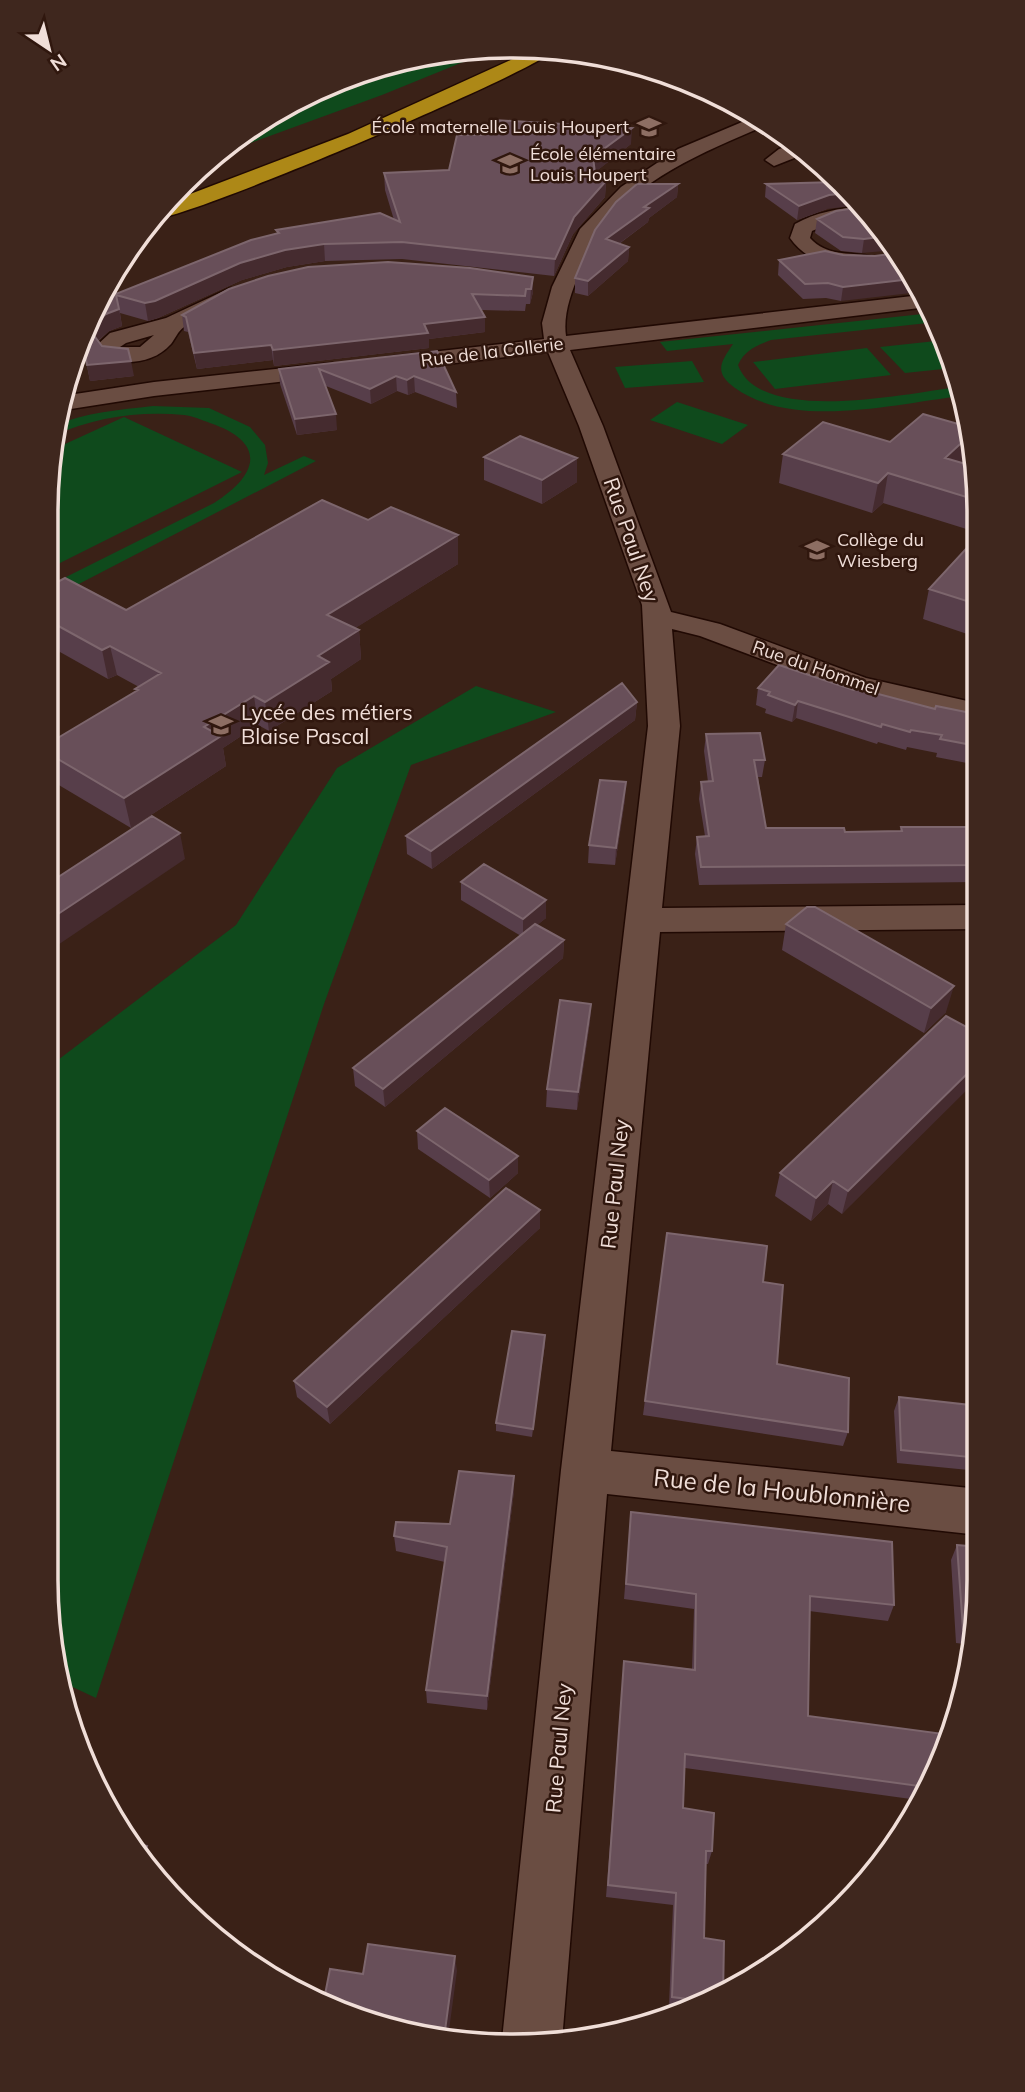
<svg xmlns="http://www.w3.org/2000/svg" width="1025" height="2092" viewBox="0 0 1025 2092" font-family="Mulish,sans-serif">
<rect width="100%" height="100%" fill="#3a2117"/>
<path fill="#0f4a1c" d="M500,47L382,95L215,156L253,124L334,81L422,54Z
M932,313L937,322L771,340C756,346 745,350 738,365C760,426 909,393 958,387L961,396C894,404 794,430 735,388C713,372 721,362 733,344L667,351L660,342Z
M945,340L953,368L905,373L880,347Z
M867,348L891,375L775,389L753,362Z
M692,361L704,382L625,388L615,367Z
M677,402L748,425L722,444L650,420Z
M153,406L209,408L250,427L265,445L268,463L264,475L304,456L316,461L46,601V587L214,503C260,474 266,442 210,423C202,420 193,416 184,415C139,411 95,417 53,436L54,426C86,412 119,410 153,406Z
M124,417L242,472L46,570V512L52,450Z
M476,686L556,712L411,765L324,1004L96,1698L62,1682L46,1579V1069L236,925L337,768Z"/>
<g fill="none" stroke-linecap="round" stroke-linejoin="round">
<g stroke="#200903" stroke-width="3">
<path id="minor" d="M754,117L767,125C706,151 637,178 597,235C589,246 585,262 579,274C571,293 563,315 566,336L921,295L928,307L570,350L603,426L671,612L720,624L866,678L976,703V721L846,691L700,636L672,629L680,726L662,908L977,905V929L660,932L611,1451L979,1489V1535L607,1494L562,2041L502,2040L561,1470L648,726L642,605L579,426L548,352L388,371L380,369L376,364L380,359L388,357L544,339L542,323L552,287L580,229L621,187L678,149Z
M796,144L807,153L774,166L765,160L779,149Z
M861,206L872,217L833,222L812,231L810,238C828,258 851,251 874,257L877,261L874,265C844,273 808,264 790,238L795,224C816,212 838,209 861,206Z
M230,288L238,290L241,295L238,300C220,308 199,316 184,327C178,331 175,339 171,344C154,363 128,365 105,359L96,346L110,333L166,318ZM154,335L140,347H120L126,343Z
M332,363L340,365L344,370L340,375L154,396L58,411L62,396L154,382Z"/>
</g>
<g stroke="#200903" stroke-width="3">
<path id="highway" d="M537,48L555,50C530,74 181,222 152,219L164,204L348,134Z"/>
</g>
<use href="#minor" fill="#6a4d42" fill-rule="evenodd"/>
<use href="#highway" fill="#ad8817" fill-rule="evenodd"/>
</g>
<path fill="#573e4a" d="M631,144L595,172L596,181H606L605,197L573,234L554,276L402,259L325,261L287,267L242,280L158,318L148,321L120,313L122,326L109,331L98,341L102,346L134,376L90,381L81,337H80L101,296L116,294L277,233L276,230L394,220L385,190L384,173L449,170Z
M678,184L677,197L649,218L648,222L619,244L629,247L628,261L588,296L575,293V278Z
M766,184L827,209L797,220L765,197Z
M817,219L883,228L862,253L841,251L815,233Z
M843,255L875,256L841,301L826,298L803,299L778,275L779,260Z
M533,277V292L530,304H526L525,311L481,310L485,317V332L429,339V348L274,366L273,360L197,369L188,332L184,331L182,315Z
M437,351L456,392L457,408L415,392L408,395L397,391L371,404L326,386L337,430L297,435L280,384L279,369Z
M957,384L965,413L954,402Z
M969,427L973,442L969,458L964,464L976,467V532L883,503L872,513L779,483L783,454L890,442Z
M484,457L577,482L542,504L484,480Z
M368,520L458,535V564L355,628L359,630L361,659L331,679L332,691L269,731L258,725L223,748L226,766L131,828L47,778L46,772V745L136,692L135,689L139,687L117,675L108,679L60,652L46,660V588L126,610Z
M976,538V637L923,619L929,589Z
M758,688L854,690L935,709L976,714L977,760L969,758L967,763L936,757L937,753L907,747L906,750L878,742L877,744L796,718L792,722L765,713L766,709L756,705Z
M637,702L635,720L432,869L407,854L406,836Z
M706,734L765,760L762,777H758L766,828L845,832L900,831L901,827H977V882L699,885L695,854L697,837L705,836L699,799L701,782H708L704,751Z
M625,799L615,865L588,863L589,845Z
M461,882L546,918L537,925L564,940L563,958L385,1107L355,1086L353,1068L521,936L461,900Z
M786,924L946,1012L924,1033L782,950Z
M591,1004L590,1021L577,1110L546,1107L547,1089Z
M978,1033V1046L976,1049L842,1214L828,1204L811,1221L775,1196L780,1173Z
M417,1131L518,1156V1173L490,1198L418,1149Z
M540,1210V1228L330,1424L297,1397L294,1381Z
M667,1233L763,1282L777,1364L848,1432L843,1446L643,1415Z
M545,1343L532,1437L496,1431V1423Z
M899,1397L979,1406V1471L897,1463L894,1411Z
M514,1476V1491L487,1710L427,1703L426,1690L445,1562L396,1551L394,1536L450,1524Z
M631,1512L894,1605L888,1621L809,1611L808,1716L944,1759L918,1800L685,1768L683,1808L712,1851L708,1864H706L704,1938L719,1998L683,2009L669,2007L673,1905L606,1897L624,1661L692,1669L694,1609L624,1599Z
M957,1545L979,1580L973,1645L956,1643L951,1560Z"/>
<path fill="#452b2f" d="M632,128L631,144L593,174V157Z
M606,181L605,197L573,234L554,276L555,259L574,217Z
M678,184L677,197L649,218L648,222L606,253V239L644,207Z
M848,193L859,205L827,209L797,220L799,206L829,195Z
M888,236L895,250L862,253L864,239Z
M324,244L325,261L287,267L242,280L158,318L148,321L145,303L240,263L285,250Z
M629,247L628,261L588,296V281Z
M533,277V292L530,304L531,289Z
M912,279L920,292L841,301L843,287Z
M119,309L122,326L109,331L95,343L92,325L106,314Z
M485,317V332L429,339V348L274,366L273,350L424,324Z
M271,345L273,360L197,369L194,353Z
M131,361L134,376L90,381L87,365Z
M396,376L397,391L371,404L370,389Z
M414,376L415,392L408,395L407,380Z
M336,414L337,430L297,435L295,419Z
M971,434L973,442L969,458L939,488L945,458Z
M577,458V482L542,504V480Z
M888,473L883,503L872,513L878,483Z
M458,535V564L330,644L327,615Z
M53,623L60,652L46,660V627Z
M359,630L361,659L331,679L332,691L269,731L265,702L318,656Z
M110,646L117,675L108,679L102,650Z
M254,696L258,725L223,748L226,766L131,828L124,798L204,727Z
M798,701L796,718L792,722L795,705Z
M637,702L635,720L432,869L431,851Z
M626,782L625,799L615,865L616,848Z
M180,833L185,859L46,953V922Z
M546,900V918L523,937V919Z
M564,940L563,958L385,1107L383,1089Z
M954,986L946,1012L924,1033L931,1008Z
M591,1004L590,1021L577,1110L578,1092Z
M978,1038V1046L973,1059L970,1046Z
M978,1063V1079L842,1214L848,1191Z
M518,1156V1173L490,1198L489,1180Z
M833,1181L828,1204L811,1221L816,1198Z
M540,1210V1228L330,1424L327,1407Z
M545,1335V1343L532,1437L533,1429Z
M514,1476V1491L487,1710V1696Z
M147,1846L156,1863L153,1874L141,1863Z
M455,1956L457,1971L448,2038H444Z"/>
<path fill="#684f59" stroke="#7d666d" stroke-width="2" d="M493,120L632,128L593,157L596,181H606L574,217L555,259L402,242L324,244L285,250L240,263L155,301L145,303L116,295L119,309L106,314L92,325L87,323L101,296L115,291L116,294L251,240L279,233L276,230L380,213L400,222L384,173L449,170L457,135H484Z
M837,182L848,193L829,195L799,206L766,184Z
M637,184H678L644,207L649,208L606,239L629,247L588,281L575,278L595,230L616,202Z
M862,207L883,228L888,236L864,239L843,237L817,219L836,211Z
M825,251L843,255L875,256L897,253L912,279L843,287L828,283L805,284L779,260Z
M388,262L470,268L533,277L531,289H526L525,296L472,294L485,317L424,324L428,333L273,350L271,345L194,353L186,317L182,315L229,289L268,276L308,267Z
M92,333L102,346L128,349L131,361L87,365L81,334Z
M437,351L456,392L414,376L407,380L396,376L370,389L319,369L336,414L295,419L279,369Z
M923,414L969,427L971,434L945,458L976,467V500L888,473L878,483L783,454L823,422L890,442Z
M520,436L577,458L542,480L484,457Z
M322,500L368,520L391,507L458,535L327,615L359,630L318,656L329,662L265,702L254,696L204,727L221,736L124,798L46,752V745L138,690L135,689L161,673L110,646L102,650L53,623L46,627V588L65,578L126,610Z
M976,538V604L929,589Z
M779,665L854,690L856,688L935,709L936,706L976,714V741H973L972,745L940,739L942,735L911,730L910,732L882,724L881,727L798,701L795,705L768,695L770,692L758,688Z
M622,683L637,702L431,851L406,836Z
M760,733L765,760H754L766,828H844L845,832L902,831L901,827H977V865L701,867L697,837L709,836L701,782L713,781L706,734Z
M600,780L626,782L616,848L589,845Z
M152,816L180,833L46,922V885Z
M484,864L546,900L523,919L461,882Z
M807,907H815L954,986L931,1008L786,924Z
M535,924L564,940L383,1089L353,1068Z
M560,1000L591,1004L578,1092L547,1089Z
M946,1016L978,1033V1038L970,1046L978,1050V1063L848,1191L833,1181L816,1198L780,1173Z
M445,1108L518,1156L489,1180L417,1131Z
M506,1188L540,1210L327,1407L294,1381Z
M667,1233L767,1246L763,1282L783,1285L777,1364L849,1378L848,1432L645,1401Z
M512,1331L545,1335L533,1429L496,1423Z
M899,1397L979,1406V1458L901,1450Z
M459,1471L514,1476L487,1696L426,1690L447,1547L394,1536L396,1522L450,1524Z
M631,1512L892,1542L894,1605L810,1596L808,1716L951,1735L944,1759L926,1787L685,1754L683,1808L714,1813L712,1851H706L704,1938L724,1941L723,1996L719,1998L696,2005V2000L672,1997L676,1893L608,1885L624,1661L695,1670L696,1594L626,1584Z
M957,1545L979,1547V1580L975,1630L963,1629Z
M130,1840L147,1846L141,1863Z
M368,1944L455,1956L444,2038L421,2037L333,2011L323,2005L330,1969L363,1974Z"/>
<defs>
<g id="school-bare" transform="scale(1.89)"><path d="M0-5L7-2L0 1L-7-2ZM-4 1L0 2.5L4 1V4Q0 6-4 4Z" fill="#8d6e63" stroke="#30170e" stroke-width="2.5" paint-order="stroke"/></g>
</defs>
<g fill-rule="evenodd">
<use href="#school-bare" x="649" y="127"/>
<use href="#school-bare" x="510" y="164"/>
<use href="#school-bare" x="817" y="550"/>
<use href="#school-bare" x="221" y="725"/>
</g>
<g text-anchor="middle" stroke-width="5" stroke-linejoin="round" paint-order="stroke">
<g font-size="18" fill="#f0ded8" stroke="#30170e" text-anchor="start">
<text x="629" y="133" text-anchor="end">École maternelle Louis Houpert</text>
<text x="530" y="160">École élémentaire<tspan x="530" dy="21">Louis Houpert</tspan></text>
<text x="837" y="546">Collège du<tspan x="837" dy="21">Wiesberg</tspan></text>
</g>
<g font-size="18" fill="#f0ded8" stroke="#30170e">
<text transform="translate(492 352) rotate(-7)" y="6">Rue de la Collerie</text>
<text transform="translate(816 668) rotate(19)" y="6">Rue du Hommel</text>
</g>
<g font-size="21" fill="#f0ded8" stroke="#30170e">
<text transform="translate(631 540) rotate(71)" y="7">Rue Paul Ney</text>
<text transform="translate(615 1184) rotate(-84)" y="7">Rue Paul Ney</text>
<text transform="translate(559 1748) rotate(-85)" y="7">Rue Paul Ney</text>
</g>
<g font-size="21" fill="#f0ded8" stroke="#30170e" text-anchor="start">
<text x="241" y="720">Lycée des métiers<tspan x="241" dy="24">Blaise Pascal</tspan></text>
</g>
<g font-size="24" fill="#f0ded8" stroke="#30170e">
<text transform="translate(782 1491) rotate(6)" y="8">Rue de la Houblonnière</text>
</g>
</g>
<path d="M0 0H1025V2092H0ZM512 58H513A454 454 0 0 1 967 512V1580A454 454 0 0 1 513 2034H512A454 454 0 0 1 58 1580V512A454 454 0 0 1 512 58Z" fill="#3f271e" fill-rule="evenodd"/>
<path fill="none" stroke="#f0ded8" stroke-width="3.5" d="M512 58H513A454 454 0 0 1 967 512V1580A454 454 0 0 1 513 2034H512A454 454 0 0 1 58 1580V512A454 454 0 0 1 512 58Z"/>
<g transform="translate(49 49) rotate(145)" stroke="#30170e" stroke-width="5" paint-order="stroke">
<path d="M0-5L12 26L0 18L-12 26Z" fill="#f0ded8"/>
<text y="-10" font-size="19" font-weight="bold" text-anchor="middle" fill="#f0ded8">N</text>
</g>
</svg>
